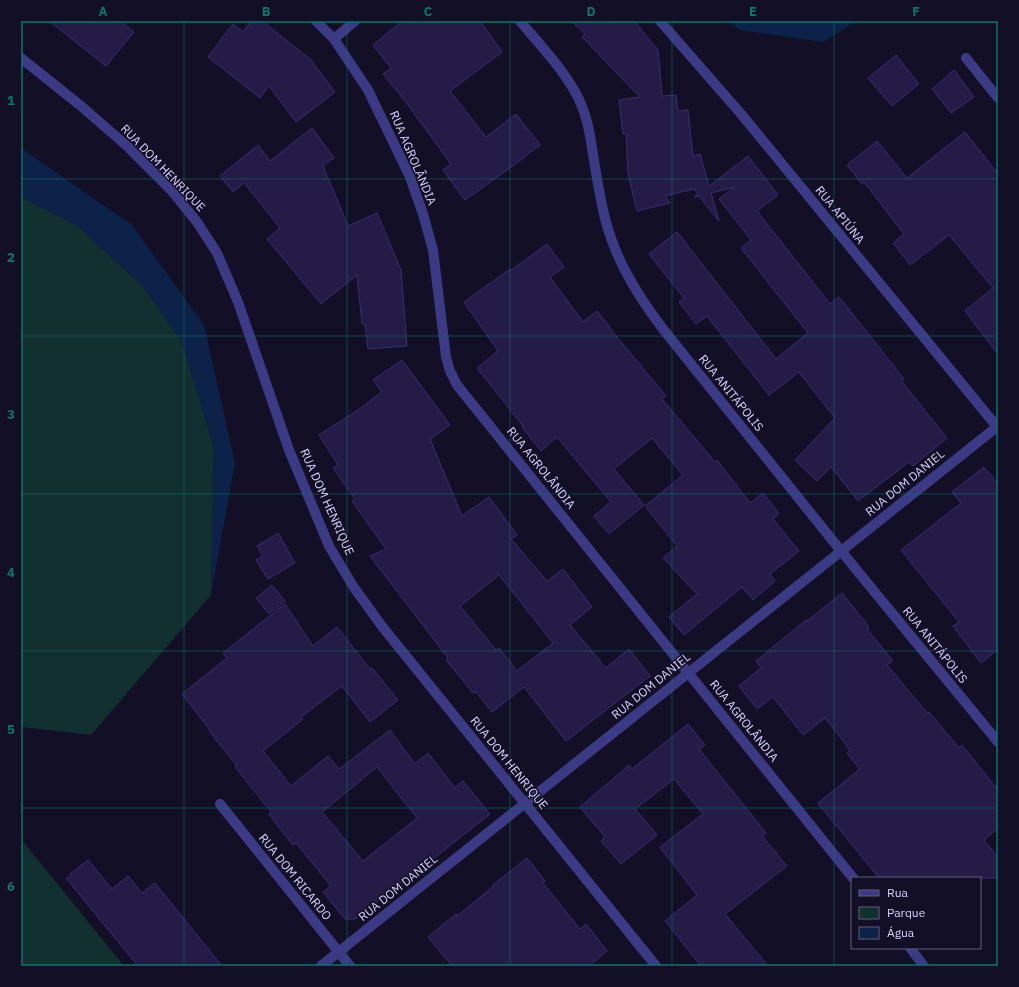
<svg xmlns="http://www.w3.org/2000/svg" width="1019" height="987" viewBox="0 0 1019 987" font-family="'IBM Plex Sans',sans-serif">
<rect width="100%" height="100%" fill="#130f26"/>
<path fill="#12302f" d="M21,197L75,224L142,285L181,340L214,447L211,595L91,735L21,727Z
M21,839L124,966H21Z"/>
<path fill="#0c2248" d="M729,21H857L823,42L739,30Z
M21,148L132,225L204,325L235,463L211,595L214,447L181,340L142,285L75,224L21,197Z"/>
<path fill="#241b47" stroke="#3b2d73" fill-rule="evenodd" d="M49,21H120L134,32L106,66Z
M251,21H262L310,59L335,92L296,122L269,86L260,98L208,57L233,24L243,32Z
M402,21H480L502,52L450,91L486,137L516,114L540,145L514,165L465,200L443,170L451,164L405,101L383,74L391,68L373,45Z
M571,21H634L658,50L662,96L676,95L678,111L688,110L693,156L700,154L709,186L748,156L778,195L757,211L830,304L839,297L904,379L902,382L947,438L913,466L909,462L858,501L831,467L817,481L795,460L835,418L799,372L769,395L707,316L696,324L679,302L684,298L649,254L677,232L776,359L808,333L741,248L751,240L719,199L735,187L711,193L719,221L699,196L694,197L698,194L694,189L665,196L670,203L637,211L628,173L626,133L623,134L619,100L640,97L582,37L585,34Z
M896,55L919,84L892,106L868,78Z
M954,70L974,97L951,113L932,89Z
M312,128L334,158L323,166L348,226L377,213L401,270L407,346L368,349L365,324H362L357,275L321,304L267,239L280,228L244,183L233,192L220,176L258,145L270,161Z
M965,132L998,174V354L965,311L993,288L949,235L910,265L893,243L904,234L864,182L862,184L847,165L877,141L907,178Z
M547,244L564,267L550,277L583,322L597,311L612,330V331L666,396L662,399L715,462L717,460L750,503L763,493L779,513L773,519L799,551L770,574L775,581L753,600L742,587L684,635L669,617L697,594L663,558L677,546L645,506L683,475L652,438L614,469L644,505L609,534L594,516L611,502L557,437L541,451L522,427L523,426L477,368L498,351L464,302L510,269L511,270Z
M402,360L450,425L430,439L462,516L489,497L517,535L511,539L547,581L563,569L592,607L570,625L606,668L629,649L650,676L566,741L524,687L492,712L476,692L473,693L446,660L448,658L370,556L386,549L352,501L355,499L333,468L338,465L319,435L358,410L382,392L373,380ZM499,575L516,596L553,643L517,671L499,648L496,650L460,606Z
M984,467L998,484V649L981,663L953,626L959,622L901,550L961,503L952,492Z
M278,533L295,563L268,579L256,560L263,556L257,546Z
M272,585L285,601L269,614L256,598Z
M842,593L869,627L867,629L893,661L887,665L927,713L929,712L959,748L962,745L998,790V828L984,840L998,857V878H879L818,803L860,769L847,753L850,750L825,718L803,735L773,697L757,709L739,686L761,668L756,661L806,620L807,621Z
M285,604L313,646L337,627L370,669L372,668L398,700L370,722L342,686L301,717L303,719L263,751L291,786L328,756L339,769L390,730L415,764L428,753L455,788L463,781L490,814L425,865L424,864L355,919H345L323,892L331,886L296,843L293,845L269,814L271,812L235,767L237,766L209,731L210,730L182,694L227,658L223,653ZM377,767L417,818L363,861L322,812Z
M688,724L705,745L699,749L766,833L762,836L787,866L725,914L768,966H701L665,921L697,895L660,847L703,814L674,779L635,809L657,835L621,864L601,841L605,837L580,807L629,765L632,769Z
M527,858L545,881L543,883L580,929L586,924L607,951L589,966H452L428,937L456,914L457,916L494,886L493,885Z
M88,860L112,889L128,876L142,893L155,883L222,966H138L66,878L71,875L70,874Z"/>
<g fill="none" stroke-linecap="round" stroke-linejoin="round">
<path stroke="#3d3a85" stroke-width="10" d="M520,21C540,45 569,75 581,104C587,118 590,133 592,148C595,167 598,186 602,205C611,252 634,291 663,329L841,551L998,742
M660,21L742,115L998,428
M334,39L355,21
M966,58L998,98
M220,804L350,966"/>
<path stroke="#3d3a85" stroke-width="10" d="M316,21L334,39L368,90L410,177L423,214L433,250L446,357L450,371L457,385L853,878
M21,58L81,106L127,146L171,190L197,222L217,253L238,302L289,450L329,546L353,586L381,625L656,966
M910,948L924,966
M321,966L998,426"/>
</g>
<path fill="none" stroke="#0f766e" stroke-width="1" stroke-opacity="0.55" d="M184,21V966M347,21V966M510,21V966M672,21V966M834,21V966M21,179H998M21,336H998M21,494H998M21,651H998M21,808H998"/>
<g text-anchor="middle" stroke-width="3" stroke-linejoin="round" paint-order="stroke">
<g font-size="12" fill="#d9d4ff" stroke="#130f26">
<text transform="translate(413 158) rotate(67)" y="4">RUA AGROLÂNDIA</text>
<text transform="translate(163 168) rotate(46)" y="4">RUA DOM HENRIQUE</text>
<text transform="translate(840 215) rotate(51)" y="4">RUA APIÚNA</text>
<text transform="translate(731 393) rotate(51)" y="4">RUA ANITÁPOLIS</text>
<text transform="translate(541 468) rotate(51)" y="4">RUA AGROLÂNDIA</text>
<text transform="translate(905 483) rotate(-39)" y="4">RUA DOM DANIEL</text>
<text transform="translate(327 502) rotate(66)" y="4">RUA DOM HENRIQUE</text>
<text transform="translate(935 645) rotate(51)" y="4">RUA ANITÁPOLIS</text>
<text transform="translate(651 686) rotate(-39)" y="4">RUA DOM DANIEL</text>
<text transform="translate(744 721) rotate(51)" y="4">RUA AGROLÂNDIA</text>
<text transform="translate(509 763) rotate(51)" y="4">RUA DOM HENRIQUE</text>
<text transform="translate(295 877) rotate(51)" y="4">RUA DOM RICARDO</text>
<text transform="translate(398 888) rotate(-39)" y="4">RUA DOM DANIEL</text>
</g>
</g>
<rect width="1019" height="987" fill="none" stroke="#130f26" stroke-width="44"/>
<rect x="851" y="877" width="130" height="72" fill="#130f26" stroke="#625e7d"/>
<rect x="859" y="890" width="20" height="6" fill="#3d3a85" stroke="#625e7d"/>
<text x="887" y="897" font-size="12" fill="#d9d4ff">Rua</text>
<rect x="859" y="907" width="20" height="12" fill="#12302f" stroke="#625e7d"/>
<text x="887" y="917" font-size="12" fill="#d9d4ff">Parque</text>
<rect x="859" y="927" width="20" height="12" fill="#0c2248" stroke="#625e7d"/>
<text x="887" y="937" font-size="12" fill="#d9d4ff">Água</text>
<rect x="22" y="22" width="975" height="943" fill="none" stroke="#0f766e" stroke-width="1.5"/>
<g font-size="13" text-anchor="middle" font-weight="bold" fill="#0f766e">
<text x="103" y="16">A</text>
<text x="266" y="16">B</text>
<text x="428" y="16">C</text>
<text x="591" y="16">D</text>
<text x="753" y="16">E</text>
<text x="916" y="16">F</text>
<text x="11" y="105">1</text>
<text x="11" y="262">2</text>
<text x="11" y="419">3</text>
<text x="11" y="577">4</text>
<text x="11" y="734">5</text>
<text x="11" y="891">6</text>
</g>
</svg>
